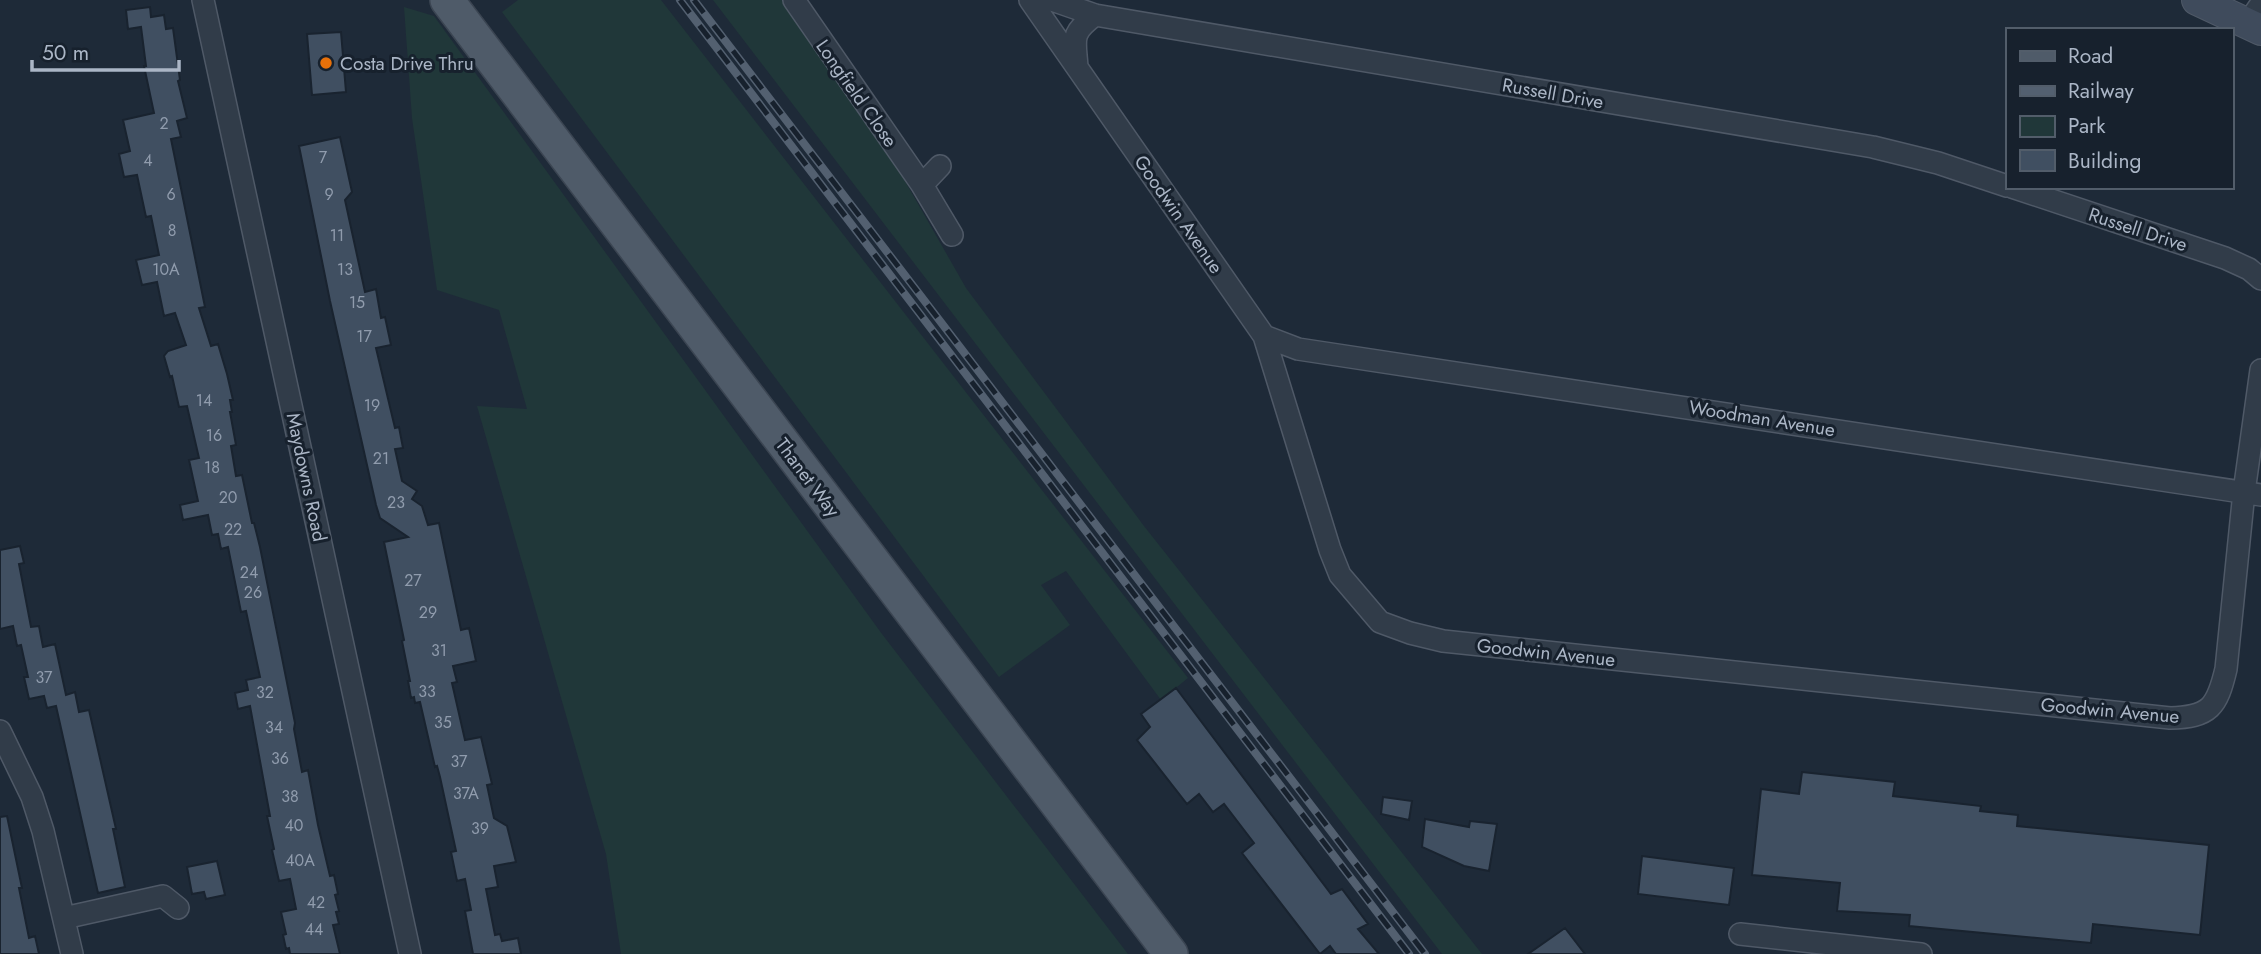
<svg xmlns="http://www.w3.org/2000/svg" width="2261" height="954" viewBox="0 0 2261 954" font-family="Jost,sans-serif">
<rect width="100%" height="100%" fill="#1e2a38"/>
<path fill="#203739" d="M518,0H661L1188,678L1161,700L1066,571L1041,585L1070,625L999,677L502,12Z
M713,0H783L786,4L901,174L966,288L1144,526L1482,954H1442Z
M404,7L434,16L882,634L1128,954H621L606,854L477,406L527,409L499,310L437,290L412,118Z"/>
<path fill="#404f61" stroke="#19232f" stroke-width="2" d="M150,7L151,17L164,15L166,29L173,28L180,80L178,81L187,118L177,121L181,137L171,139L205,307L199,308L211,346L218,344L227,374L233,400H230L232,412H230L236,445L231,446L236,476L242,475L252,523H254L260,547L295,723L294,729L302,772L308,770L318,825L330,876L334,875L338,894L335,895L339,911L336,912L339,924L333,925L340,954H290L289,948L286,949L283,935L286,934L281,912L296,909L290,879L279,881L272,850L274,849L267,816H270L250,706L238,709L235,693L248,690L246,680L260,677L246,611L241,612L228,547L221,549L218,534L212,535L208,515L183,520L180,505L198,501L189,460L199,458L187,406L179,407L172,376L170,377L164,356L168,351L186,345L175,313L164,316L157,282L142,285L136,260L159,255L151,216L146,217L137,175L124,177L119,154L130,151L123,120L154,113L144,66H146L141,27L128,29L126,10Z
M341,32L346,92L312,95L307,34Z
M340,137L352,192L345,200L365,292L376,289L381,318L385,317L391,345L376,348L395,428L399,427L403,448L395,449L402,481L417,491L412,499L422,506L428,525L439,523L461,630L469,628L476,661L453,666L457,682L452,683L465,740L481,737L492,784L487,785L494,818L507,826L516,862L494,866L498,887L486,889L495,935L500,934L502,941L518,938L521,954H473L465,911L471,910L465,879L457,881L451,852L456,851L440,777L437,766L435,767L420,702L415,703L414,697L411,698L408,681H410L402,641L404,640L384,542L408,537L380,518L376,505L330,301L299,146Z
M20,546L24,563L19,564L31,627L39,626L43,647L55,644L66,695L75,692L79,712L89,710L116,829H113L125,887L98,893L56,706L47,708L44,696L29,699L24,677H28L21,645L17,646L13,626L0,629V550Z
M1176,688L1331,894L1342,889L1368,924L1358,929L1379,954H1336L1330,946L1320,954L1242,853L1254,843L1224,804L1213,812L1199,794L1187,804L1137,740L1150,727L1141,714Z
M1802,772L1895,782L1893,796L1981,806L1980,811L2018,815L2017,826L2209,845L2200,935L2093,924L2091,943L1909,926L1910,915L1837,911L1840,883L1752,875L1761,789L1799,794Z
M1383,797L1412,801L1409,820L1381,814Z
M7,816L22,888H19L29,938L35,936L39,954H0V817Z
M1425,819L1469,827L1470,821L1497,824L1489,871L1464,866L1422,847Z
M1642,856L1734,868L1729,905L1638,894Z
M217,861L225,895L206,899L204,892L192,894L187,867Z
M1565,928L1585,954H1528Z"/>
<g fill="none" stroke-linecap="round" stroke-linejoin="round">
<g stroke="#4f5967" stroke-width="24">
<path id="street" d="M203,0L410,954
M794,0L922,185L952,235
M1030,0L1264,336L1330,550L1340,575L1380,622L1410,633L1443,641L2170,718C2210,717 2217,707 2226,669L2244,492L2261,370
M1052,0L1095,15L1873,147L1938,163L2007,186
M2248,23L2261,4
M1077,67C1075,38 1070,34 1095,15
M922,185L940,166
M2012,187L2225,258L2249,269L2261,279
M1264,336L1298,349L2261,495
M0,731L32,797L43,831L72,954
M64,918L163,896L178,908
M1740,934L1921,954"/>
</g>
<g stroke="#4f5967" stroke-width="32">
<path id="secondary" d="M2197,0L2261,30"/>
</g>
<g stroke="#3b4552" stroke-width="36">
<path id="primary" d="M447,0L1171,954"/>
</g>
<use href="#street" stroke="#313c49" stroke-width="21"/>
<use href="#secondary" stroke="#3f4b5c" stroke-width="30"/>
<use href="#primary" stroke="#4f5b69" stroke-width="33"/>
<g stroke="#536070" stroke-width="8">
<path id="rail" d="M680,0L1409,954
M694,0L1425,954"/>
</g>
<use href="#rail" stroke="#17212d" stroke-width="5" stroke-dasharray="16" stroke-linecap="butt"/>
</g>
<circle fill="#e8710a" stroke="#17212d" stroke-width="2.5" cx="326" cy="63" r="7"/>
<g text-anchor="middle" stroke-width="6" stroke-linejoin="round" paint-order="stroke">
<g font-size="16" fill="#909cad">
<text x="164" y="129">2</text>
<text x="323" y="163">7</text>
<text x="148" y="166">4</text>
<text x="171" y="200">6</text>
<text x="329" y="200">9</text>
<text x="172" y="236">8</text>
<text x="337" y="241">11</text>
<text x="166" y="275">10A</text>
<text x="345" y="275">13</text>
<text x="357" y="308">15</text>
<text x="364" y="342">17</text>
<text x="204" y="406">14</text>
<text x="372" y="411">19</text>
<text x="214" y="441">16</text>
<text x="381" y="464">21</text>
<text x="212" y="473">18</text>
<text x="228" y="503">20</text>
<text x="396" y="508">23</text>
<text x="233" y="535">22</text>
<text x="249" y="578">24</text>
<text x="413" y="586">27</text>
<text x="253" y="598">26</text>
<text x="428" y="618">29</text>
<text x="439" y="656">31</text>
<text x="44" y="683">37</text>
<text x="427" y="697">33</text>
<text x="265" y="698">32</text>
<text x="443" y="728">35</text>
<text x="274" y="733">34</text>
<text x="280" y="764">36</text>
<text x="459" y="767">37</text>
<text x="466" y="799">37A</text>
<text x="290" y="802">38</text>
<text x="294" y="831">40</text>
<text x="480" y="834">39</text>
<text x="300" y="866">40A</text>
<text x="316" y="908">42</text>
<text x="314" y="935">44</text>
</g>
<g font-size="19" fill="#abb6c6" stroke="#17212d" text-anchor="start">
<text x="340" y="70">Costa Drive Thru</text>
</g>
<g font-size="19" fill="#abb6c6" stroke="#17212d">
<text transform="translate(857 93) rotate(55)" y="7">Longfield Close</text>
<text transform="translate(1553 93) rotate(10)" y="7">Russell Drive</text>
<text transform="translate(1179 214) rotate(55)" y="7">Goodwin Avenue</text>
<text transform="translate(2138 229) rotate(18)" y="7">Russell Drive</text>
<text transform="translate(1762 418) rotate(9)" y="7">Woodman Avenue</text>
<text transform="translate(307 477) rotate(78)" y="7">Maydowns Road</text>
<text transform="translate(808 477) rotate(53)" y="7">Thanet Way</text>
<text transform="translate(1546 652) rotate(6)" y="7">Goodwin Avenue</text>
<text transform="translate(2110 710) rotate(5)" y="7">Goodwin Avenue</text>
</g>
</g>
<rect x="2006" y="28" width="228" height="161" fill="#17212d" stroke="#525d6a" stroke-width="2"/>
<rect x="2020" y="51" width="35" height="10" fill="#4f5b69" stroke="#525d6a" stroke-width="2"/>
<text x="2068" y="63" font-size="21" fill="#abb6c6">Road</text>
<rect x="2020" y="86" width="35" height="10" fill="#536070" stroke="#525d6a" stroke-width="2"/>
<text x="2068" y="98" font-size="21" fill="#abb6c6">Railway</text>
<rect x="2020" y="116" width="35" height="21" fill="#203739" stroke="#525d6a" stroke-width="2"/>
<text x="2068" y="133" font-size="21" fill="#abb6c6">Park</text>
<rect x="2020" y="150" width="35" height="21" fill="#404f61" stroke="#525d6a" stroke-width="2"/>
<text x="2068" y="168" font-size="21" fill="#abb6c6">Building</text>
<path d="M32 60v10h147v-10" fill="none" stroke="#abb6c6" stroke-width="3.5"/>
<text x="42" y="60" font-size="21" fill="#abb6c6" stroke="#17212d" stroke-width="5" paint-order="stroke">50 m</text>
</svg>
